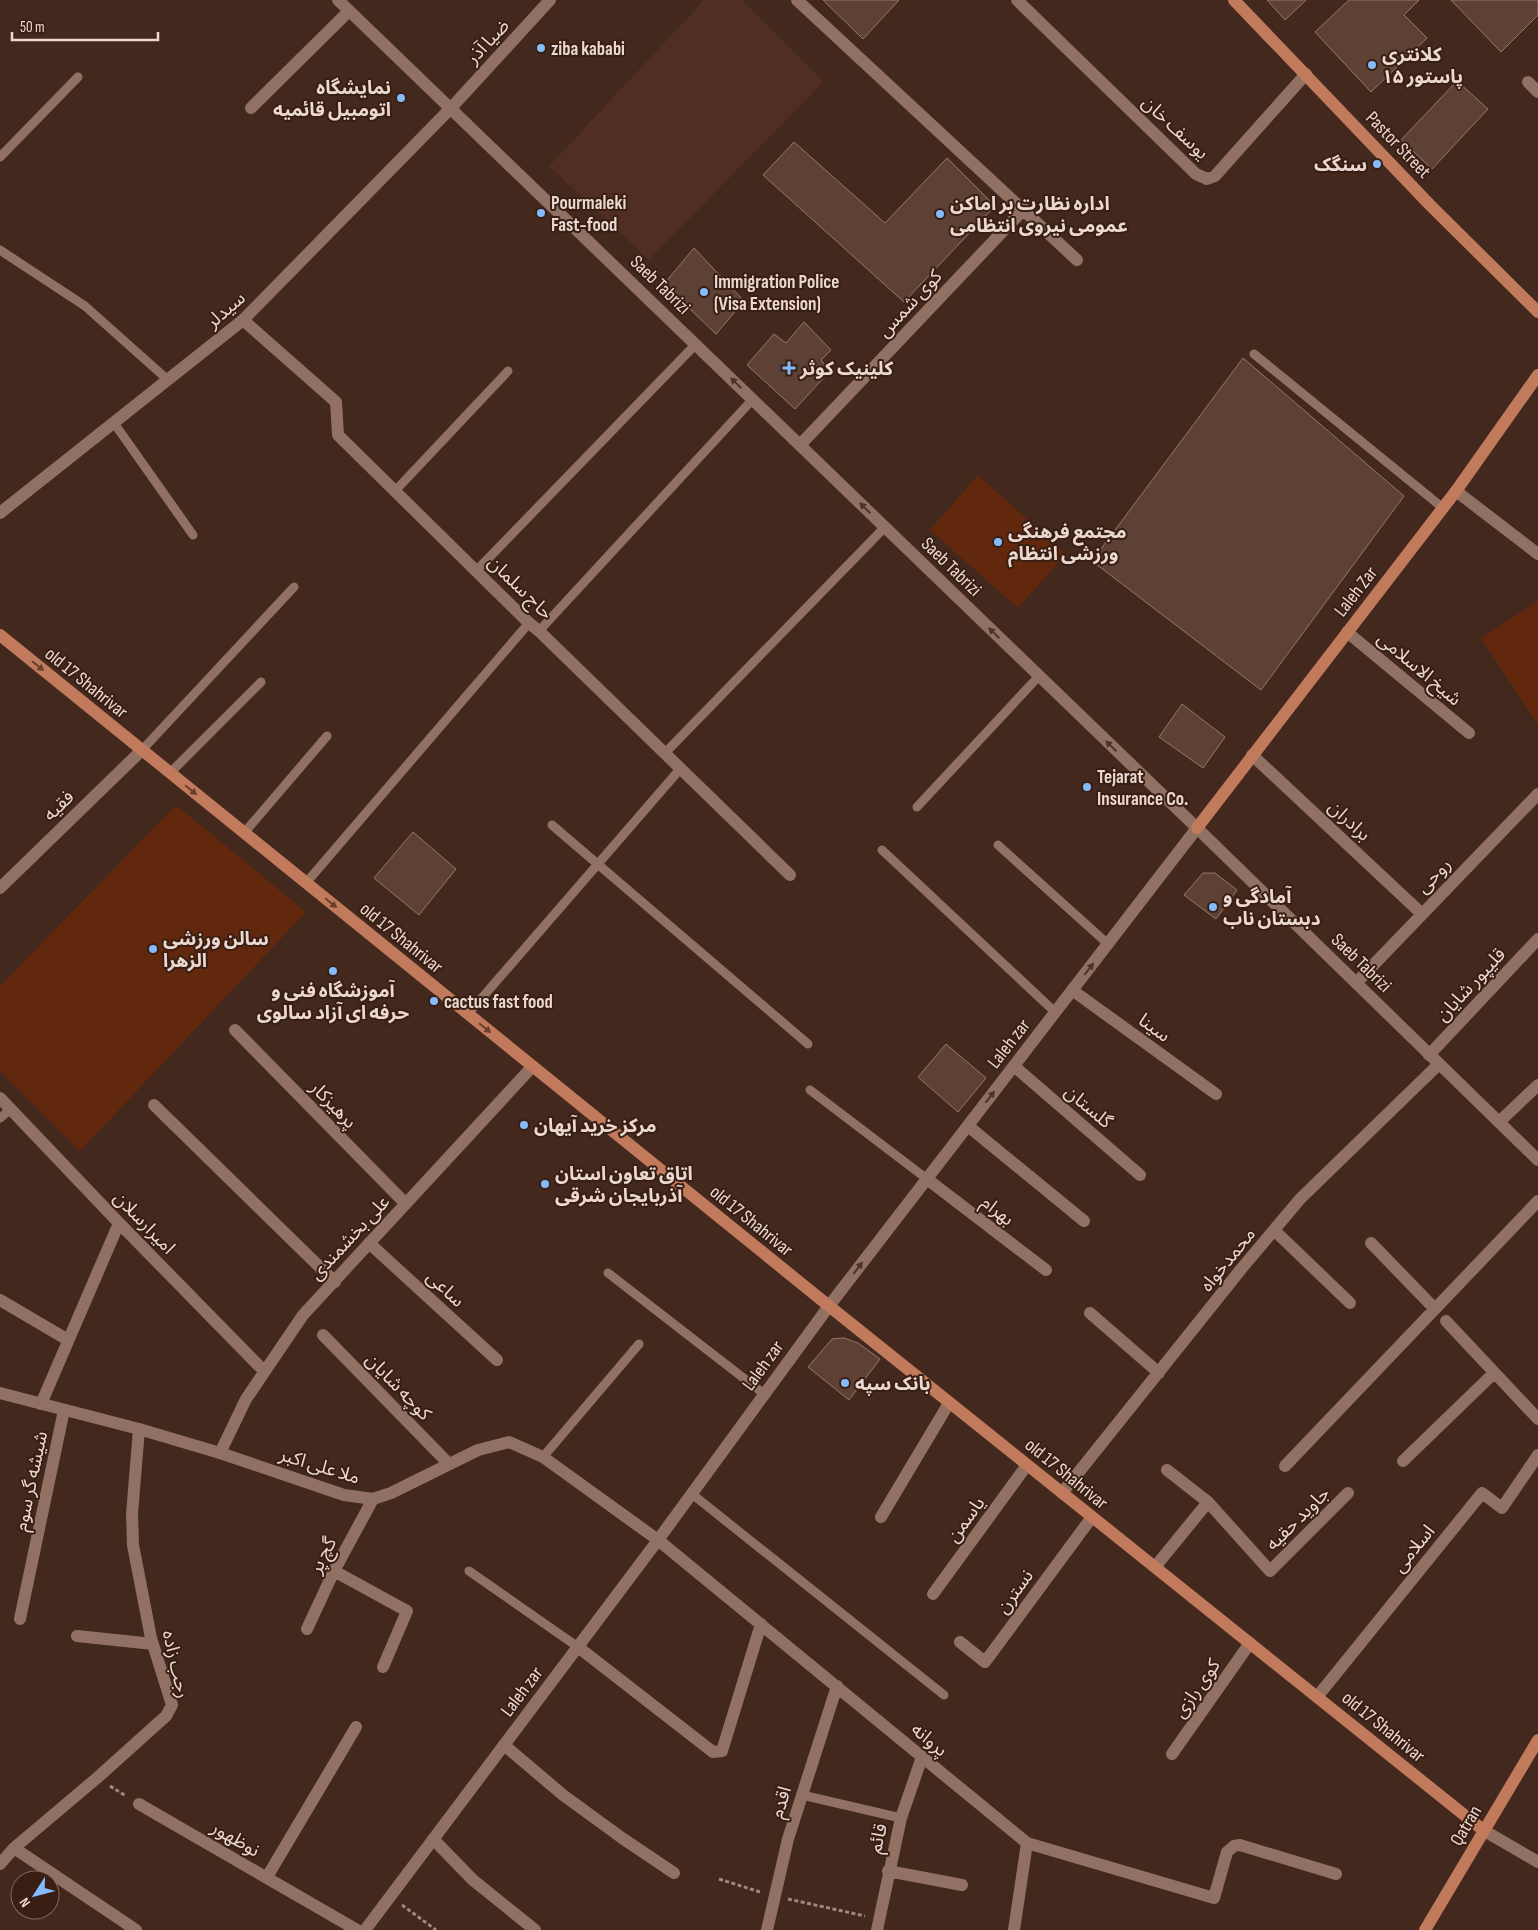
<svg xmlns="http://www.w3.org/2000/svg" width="1538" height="1930" viewBox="0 0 1538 1930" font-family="'Sofia Sans Condensed','Noto Sans Arabic',sans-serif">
<rect width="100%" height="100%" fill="#43281d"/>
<path fill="#502e21" d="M704,0H743L824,81L649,260L549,166Z"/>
<path fill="#62280d" d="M978,475L1066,554L1018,608L930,530Z
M1538,601V725L1481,638Z
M176,805L306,912L80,1151L0,1071V986Z"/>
<path fill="#5e4135" stroke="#97776a" d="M823,0H899L863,39Z
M1267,0H1306L1285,20Z
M1349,0H1419L1404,15L1427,38L1371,92L1315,32Z
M1451,0H1538V15L1501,52Z
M1457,81L1488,109L1432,169L1401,140Z
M794,142L885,223L947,158L995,206L904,302L763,175Z
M694,248L744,301L716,334L664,284Z
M804,322L831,350L821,360L830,371L795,409L747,365L774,334L786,343Z
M1243,358L1404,496L1261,690L1092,561Z
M1182,704L1225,737L1203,768L1159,737Z
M413,832L456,869L419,915L374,878Z
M1203,873H1215L1237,890L1216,919L1184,895Z
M946,1044L986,1078L958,1112L918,1077Z
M844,1338L858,1343L880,1359L849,1400L808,1367L832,1339Z"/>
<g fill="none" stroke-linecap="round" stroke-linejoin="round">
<path stroke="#9e887f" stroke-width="3" stroke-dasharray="4 2.5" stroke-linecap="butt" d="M110,1786L126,1796
M719,1879L760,1892
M788,1899L865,1916
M402,1905L436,1930"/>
<path stroke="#917164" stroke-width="9" d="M0,157L78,77
M0,250L85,306L168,380
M1254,354L1443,508
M114,423L193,535
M395,491L508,371
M477,570L696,344
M539,631L753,399
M142,750L294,587
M665,753L885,527
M170,773L261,682
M917,807L1039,676
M552,825L808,1044
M244,833L327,736
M998,845L1108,944
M882,850L1055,1012
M306,883L529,623
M468,1014L681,768
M810,1090L927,1179
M0,1118L11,1109
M608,1273L764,1394
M543,1457L639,1344
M692,1494L944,1695
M469,1571L578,1647
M802,1795L901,1818"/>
<path stroke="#917164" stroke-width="12" d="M797,0L1077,260
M1017,0L1196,174L1207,179L1215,176L1306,74
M1528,82L1538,92
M251,108L349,11
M243,320L336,402L338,435L529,623L539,631L790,875
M800,445L1024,209
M1456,491L1538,554
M1347,632L1469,733
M1252,755L1421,913
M0,888L142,750
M1356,983L1538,794
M1072,990L1216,1094
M235,1030L406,1204
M1429,1055L1538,939
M1014,1066L1140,1175
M0,1098L119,1223L264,1371
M154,1105L335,1282
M1499,1122L1538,1085
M968,1126L1084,1221
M927,1179L1046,1270
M1274,1230L1350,1303
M369,1243L497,1360
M1371,1243L1435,1309
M0,1300L68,1340
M1090,1313L1159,1373
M1446,1321L1538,1419
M323,1335L449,1464
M41,1404L119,1223
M220,1453L246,1399L303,1315L532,1067
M1403,1461L1494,1373
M1285,1466L1538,1201
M1167,1470L1208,1502
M1062,1493L1242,1268L1300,1199L1439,1064
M881,1517L949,1403
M658,1540L1027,1843L1214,1898L1227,1852L1234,1846L1240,1845L1336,1874
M1155,1567L1208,1502L1270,1571L1348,1493
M334,1571L407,1611L383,1667
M933,1594L1027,1465
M20,1619L64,1410
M307,1629L334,1571L373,1499
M77,1636L153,1644
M960,1642L985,1662L1092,1517
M578,1647L713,1752L722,1751L761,1624
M1317,1697L1482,1493L1502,1508L1538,1455
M504,1745L563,1795L622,1838L674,1873
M1172,1754L1250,1643
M139,1804L357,1930
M433,1839L473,1880L535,1930
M14,1848L136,1930
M0,1864L14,1848L97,1778L166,1716L172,1705L151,1638L133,1545L132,1514L139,1429
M888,1871L962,1885
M267,1877L356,1727
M767,1930L788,1839L837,1686
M877,1930L901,1818L922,1757
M1014,1930L1027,1843"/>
<path stroke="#917164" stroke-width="12" d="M338,0L1197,828L1538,1160
M0,513L243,320L451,108L550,0
M0,1393L139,1429L220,1453L344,1495L373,1499L391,1493L478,1450L509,1442L543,1457L658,1540
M1483,1830L1538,1862
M365,1930L658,1540L829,1306L1197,828"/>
<path stroke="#c27a5c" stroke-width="12" d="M1234,0L1430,205L1538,312
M0,635L829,1306L1483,1830
M1197,828L1456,491L1538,375
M1425,1930L1538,1740"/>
</g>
<defs><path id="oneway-solid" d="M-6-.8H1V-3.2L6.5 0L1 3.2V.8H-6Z" transform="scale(1.25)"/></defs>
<g fill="#4e3327">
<use href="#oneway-solid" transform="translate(736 383) rotate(-136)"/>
<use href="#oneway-solid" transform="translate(865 508) rotate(-136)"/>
<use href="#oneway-solid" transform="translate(994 633) rotate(-136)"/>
<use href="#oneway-solid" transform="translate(1111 746) rotate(-136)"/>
<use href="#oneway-solid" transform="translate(1089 969) rotate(-52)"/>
<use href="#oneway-solid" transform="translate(990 1097) rotate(-52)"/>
<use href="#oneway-solid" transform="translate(858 1268) rotate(-52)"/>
</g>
<g fill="#683e2d">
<use href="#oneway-solid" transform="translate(38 666) rotate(39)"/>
<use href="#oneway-solid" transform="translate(191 790) rotate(39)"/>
<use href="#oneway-solid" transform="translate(331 903) rotate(39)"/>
<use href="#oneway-solid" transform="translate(485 1028) rotate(39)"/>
</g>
<g fill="#85bbfb" stroke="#381e13" stroke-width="2">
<circle cx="541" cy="48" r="5"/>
<circle cx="1372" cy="65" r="5"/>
<circle cx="401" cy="98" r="5"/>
<circle cx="1377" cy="164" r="5"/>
<circle cx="541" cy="213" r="5"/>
<circle cx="940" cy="214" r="5"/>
<circle cx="704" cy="292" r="5"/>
<path d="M786.5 360.5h5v5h5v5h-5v5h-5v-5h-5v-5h5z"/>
<circle cx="998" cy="542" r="5"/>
<circle cx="1087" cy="787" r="5"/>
<circle cx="1213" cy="907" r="5"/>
<circle cx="153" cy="949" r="5"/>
<circle cx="333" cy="971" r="5"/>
<circle cx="434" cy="1001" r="5"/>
<circle cx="524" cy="1125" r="5"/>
<circle cx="545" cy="1184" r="5"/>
<circle cx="845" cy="1383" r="5"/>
</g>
<g text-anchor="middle" stroke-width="4" stroke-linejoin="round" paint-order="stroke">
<g font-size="19" fill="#ead8d1" stroke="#381e13">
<text transform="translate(487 41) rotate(-47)" y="7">ضیا آذر</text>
<text transform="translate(1176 127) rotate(43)" y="7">یوسف خان</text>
<text transform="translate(1399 144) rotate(46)" y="7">Pastor Street</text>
<text transform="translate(661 284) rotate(44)" y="7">Saeb Tabrizi</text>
<text transform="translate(909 303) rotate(-47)" y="7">کوی شمس</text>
<text transform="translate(225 309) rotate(-41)" y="7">سیدلر</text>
<text transform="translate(952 566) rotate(44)" y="7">Saeb Tabrizi</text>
<text transform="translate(521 587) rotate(44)" y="7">حاج سلمان</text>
<text transform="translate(1355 591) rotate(-52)" y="7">Laleh Zar</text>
<text transform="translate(1420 668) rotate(40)" y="7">شیخ الاسلامی</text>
<text transform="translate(87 682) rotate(39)" y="7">old 17 Shahrivar</text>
<text transform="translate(58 805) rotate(-44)" y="7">فقیه</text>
<text transform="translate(1350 820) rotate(43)" y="7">برادران</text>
<text transform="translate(1433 875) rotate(-46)" y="7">روحی</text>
<text transform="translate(402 937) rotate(39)" y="7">old 17 Shahrivar</text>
<text transform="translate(1362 962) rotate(44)" y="7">Saeb Tabrizi</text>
<text transform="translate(1470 984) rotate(-47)" y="7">قلیپور شایان</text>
<text transform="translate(1155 1027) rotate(36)" y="7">سینا</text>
<text transform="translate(1008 1043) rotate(-52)" y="7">Laleh zar</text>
<text transform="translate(334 1104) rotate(46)" y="7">پرهیزکار</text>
<text transform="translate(1089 1106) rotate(40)" y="7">گلستان</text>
<text transform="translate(998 1210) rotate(38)" y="7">بهرام</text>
<text transform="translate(752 1220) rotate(39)" y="7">old 17 Shahrivar</text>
<text transform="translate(145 1222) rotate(46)" y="7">امیرارسلان</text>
<text transform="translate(349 1237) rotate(-47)" y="7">علی بخشمندی</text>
<text transform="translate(1227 1259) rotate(-51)" y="7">محمدخواه</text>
<text transform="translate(446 1288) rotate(43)" y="7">ساعی</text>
<text transform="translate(762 1365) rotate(-54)" y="7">Laleh zar</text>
<text transform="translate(399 1386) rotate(46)" y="7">کوچه شایان</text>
<text transform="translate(320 1465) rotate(17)" y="7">ملا علی اکبر</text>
<text transform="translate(1067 1473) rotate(39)" y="7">old 17 Shahrivar</text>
<text transform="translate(30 1481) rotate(-78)" y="7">شیشه گر سوم</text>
<text transform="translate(1297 1518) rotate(-45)" y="7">جاوید حقیه</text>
<text transform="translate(965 1519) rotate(-54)" y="7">یاسمن</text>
<text transform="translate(1413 1548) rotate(-51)" y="7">اسلامی</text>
<text transform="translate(322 1555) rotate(-63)" y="7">گچ پر</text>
<text transform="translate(1014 1591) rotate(-54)" y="7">نسترن</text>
<text transform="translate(177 1664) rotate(77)" y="7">رجب زاده</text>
<text transform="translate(1196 1688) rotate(-55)" y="7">کوی رازی</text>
<text transform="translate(521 1691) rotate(-53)" y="7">Laleh zar</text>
<text transform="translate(1384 1726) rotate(39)" y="7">old 17 Shahrivar</text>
<text transform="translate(930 1739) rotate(40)" y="7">پروانه</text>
<text transform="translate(780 1802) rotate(-73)" y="7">اقدم</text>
<text transform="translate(1465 1825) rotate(-59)" y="7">Qatran</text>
<text transform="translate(236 1838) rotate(30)" y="7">نوظهور</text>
<text transform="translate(877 1838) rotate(-76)" y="7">قائم</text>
</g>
<g font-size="19" font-weight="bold" fill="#ead8d1" stroke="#381e13" text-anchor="start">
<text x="551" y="55">ziba kababi</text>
<text x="1382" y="61">کلانتری<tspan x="1382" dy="22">۱۵ پاستور</tspan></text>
<text x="391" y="94" text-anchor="end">نمایشگاه<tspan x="391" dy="22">اتومبیل قائمیه</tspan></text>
<text x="1367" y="171" text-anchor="end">سنگک</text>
<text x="551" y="209">Pourmaleki<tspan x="551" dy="22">Fast-food</tspan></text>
<text x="950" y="210">اداره نظارت بر اماکن<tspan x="950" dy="22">عمومی نیروی انتظامی</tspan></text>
<text x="714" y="288">Immigration Police<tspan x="714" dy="22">(Visa Extension)</tspan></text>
<text x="800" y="375">کلینیک کوثر</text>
<text x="1008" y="538">مجتمع فرهنگی<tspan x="1008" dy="22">ورزشی انتظام</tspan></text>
<text x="1097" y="783">Tejarat<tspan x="1097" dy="22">Insurance Co.</tspan></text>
<text x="1223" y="903">آمادگی و<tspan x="1223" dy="22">دبستان ناب</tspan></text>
<text x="163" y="945">سالن ورزشی<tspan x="163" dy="22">الزهرا</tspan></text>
<text x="333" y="997" text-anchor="middle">آموزشگاه فنی و<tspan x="333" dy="22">حرفه ای آزاد سالوی</tspan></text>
<text x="444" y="1008">cactus fast food</text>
<text x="534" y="1132">مرکز خرید آیهان</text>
<text x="555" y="1180">اتاق تعاون استان<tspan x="555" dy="22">آذربایجان شرقی</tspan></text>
<text x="855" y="1390">بانک سپه</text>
</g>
</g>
<g transform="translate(35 1895) rotate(234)"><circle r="24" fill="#381e13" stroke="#7f685f"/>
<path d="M0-4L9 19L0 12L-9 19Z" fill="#85bbfb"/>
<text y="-8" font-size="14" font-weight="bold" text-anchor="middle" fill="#ead8d1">N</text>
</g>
<path d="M12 32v8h146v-8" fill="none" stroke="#ead8d1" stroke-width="2.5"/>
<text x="20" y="32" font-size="15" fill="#ead8d1" stroke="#381e13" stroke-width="4" paint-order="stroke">50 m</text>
</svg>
